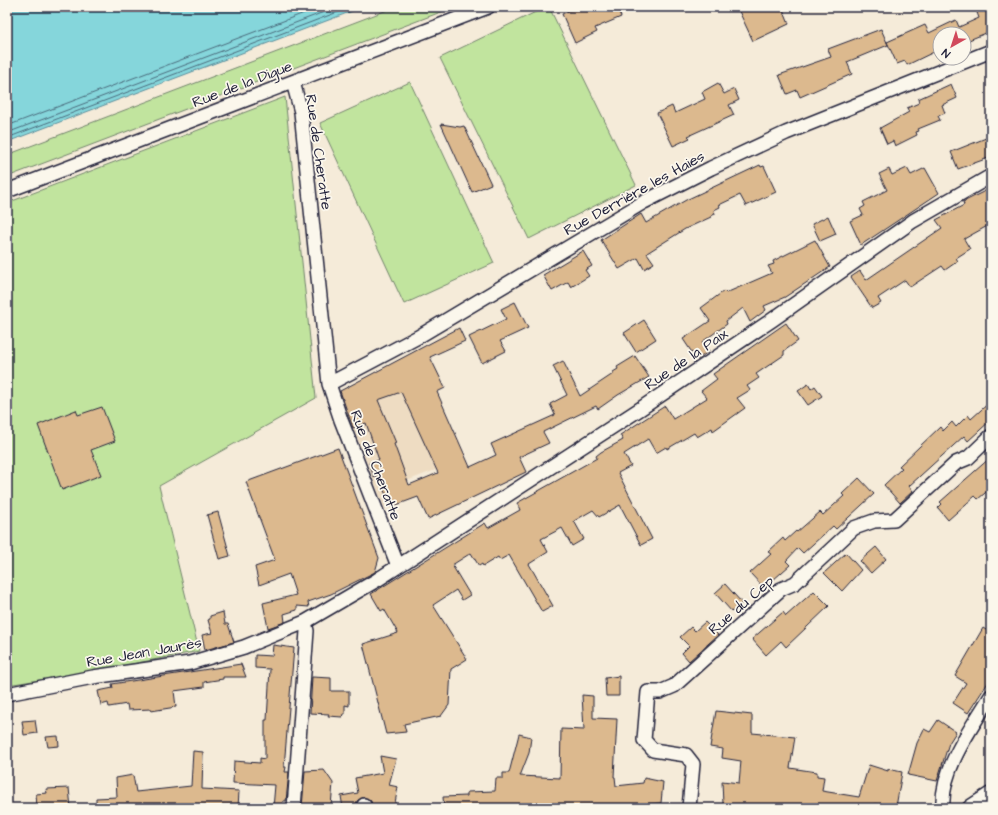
<svg xmlns="http://www.w3.org/2000/svg" width="998" height="815" viewBox="0 0 998 815" font-family="'Architects Daughter',sans-serif">
<rect width="100%" height="100%" fill="#f5ebd9"/>
<filter id="ink" filterUnits="userSpaceOnUse"><feTurbulence type="fractalNoise" baseFrequency=".025" numOctaves="2"/><feDisplacementMap in="SourceGraphic" scale="8" xChannelSelector="R" yChannelSelector="G"/><feConvolveMatrix kernelMatrix="1 2 1 2 8 2 1 2 1" color-interpolation-filters="sRGB"/></filter>
<g filter="url(#ink)">
<path fill="#eedcc2" d="M403,358L416,385L438,469L396,485L403,503L385,509L339,392Z"/>
<path fill="#c1e49e" stroke="#72836c" d="M395,7H454L7,177V155Z
M546,7H549L636,185L529,239L440,58Z
M410,82L494,263L404,304L320,123Z
M285,97L316,398L159,486L199,651L91,672L7,685V203Z"/>
<path fill="#85d6db" stroke="#5d8e9b" d="M7,7H363L7,142Z"/>
<g fill="none" stroke-linecap="round" stroke-linejoin="round">
<path stroke="#4a6a7b" stroke-width="1" d="M7,126L320,7
M7,133L337,7
M7,138L351,7"/>
</g>
<path fill="#dcb98e" stroke="#22223b" fill-rule="evenodd" d="M577,7H617L621,17L595,28L597,32L575,43L562,14Z
M737,7H782L789,24L753,41Z
M975,7H991V31L964,42V34H940V49L907,65L905,61L897,64L887,42L925,25L929,33L956,20L959,27L979,18Z
M881,29L888,45L847,62L852,74L800,97L797,90L787,94L779,75L831,57L828,49Z
M718,83L724,94L734,89L739,100L729,105L734,115L688,136L690,138L673,146L657,113L672,106L675,113L705,99L702,92Z
M951,84L957,98L942,105L945,113L938,116L940,120L918,129L919,131L916,132L917,135L895,146L893,141L887,144L880,128L909,112L907,108L919,103L918,99Z
M441,124L460,127L464,126L491,184L472,192Z
M991,136V157L958,169L951,152Z
M760,165L761,167L764,166L776,192L746,206L740,195L719,205L720,207L714,210L715,214L711,216V217L685,229L647,253L654,263L644,269L638,258L619,269L601,240L641,214L646,223L686,200Z
M907,168L911,175L925,168L939,193L861,245L850,221L863,215L860,209L865,206L863,202L887,190L879,174L889,169L892,175Z
M991,188V224L964,239L970,249L956,258L958,261L945,270L942,266L910,287L905,280L878,298L881,303L872,308L851,277L860,271L866,280L942,228L936,220L964,205L963,202Z
M828,216L836,234L820,241L812,224Z
M815,240L830,267L785,297L764,306L766,310L750,322L743,308L726,321L727,324L702,342L709,351L697,360L683,339L710,321L701,308L724,291L726,293L772,273L768,266L774,264L773,261Z
M583,251L592,266L585,270L589,276L571,287L568,282L552,291L543,275Z
M515,302L528,328L500,341L506,351L482,363L469,337L506,319L501,309Z
M644,320L656,339L636,352L624,333Z
M786,323L798,341L784,351V355L756,374L759,378L747,386L750,390L737,398L745,408L713,431L712,428L697,437L694,433L667,449L666,447L656,453L648,439L624,454L631,466L618,473L652,539L641,545L620,505L599,517L593,510L574,521L584,539L572,546L562,528L541,539L548,552L529,564L553,606L542,612L509,555L500,560L498,557L483,566L482,564L479,566L471,553L452,565L470,595L462,600L456,590L433,605L467,659L451,669L449,705L441,716L404,724L406,732L386,734L363,644L398,633L384,609L381,611L371,594L485,523L488,528L520,510L517,503L597,458L596,456L601,452L623,440L620,435L665,406L673,419L707,398L701,391L717,379L713,374Z
M459,328L465,341L430,357L445,388L437,392L470,467L496,455L491,444L555,415L550,404L567,395L553,366L563,361L580,396L613,374V372L618,369L617,367L635,356L649,377L618,395L598,409L596,406L543,432L549,443L519,457L526,472L428,519L418,497L391,507L378,476L374,477L369,463L379,460L366,423L353,428L340,391ZM401,392L438,473L409,485L394,444L396,443L378,400Z
M808,384L811,389L815,386L822,396L808,405L798,391Z
M991,401V420L968,441L964,436L909,486L913,491L900,503L884,485L902,468L899,466L940,427L943,431L952,422L956,427L968,415L971,419Z
M102,407L115,441L91,450L101,475L62,490L38,425L76,410L78,415Z
M338,448L379,558L375,572L331,594L308,602L309,607L297,606V610L284,614L285,622L268,628L263,603L296,595L289,574L259,585L255,567L275,560L246,482Z
M991,457V488L978,499L975,496L948,520L938,508L942,504L940,502Z
M859,478L874,494L836,529L833,526L803,553L798,548L786,561L790,565L764,588L750,573L771,554L768,552L783,538L785,541L796,531L797,532L820,512L823,515L844,496L842,494Z
M218,512L230,556L219,559L207,515Z
M876,547L886,559L871,573L860,561Z
M846,553L861,570L842,591L824,573Z
M725,584L742,603L732,612L715,593Z
M814,591L829,606L786,647L781,641L766,655L752,639L783,612L786,616Z
M223,612L225,624H228L234,642L205,650L202,635L212,633L208,620L210,619V616Z
M705,622L718,635L689,661L682,653L689,646L680,637L691,627L695,631Z
M983,628L991,633V678L968,713L953,703L966,683L955,676Z
M273,645L294,648L284,767H286L285,772H289L286,801H283L280,808H273L275,785L233,783L234,761L260,763V758L265,759V720H267L270,669L255,668V655L272,656Z
M241,664L246,677H223V679L204,682V687L174,691L176,707L151,711V709L128,710L127,704L109,707L108,703L101,705L98,691L113,688L112,684Z
M619,676V696H606L605,678Z
M312,677L331,678V691H349V706L345,705V714H343L342,717L328,716L329,714L310,713Z
M582,695L593,696V718L617,719L614,777H615L616,786L643,783L644,778L663,782L661,803L606,808H444L443,797L467,796V792L495,791L496,778H503V773H509L519,734L531,737L529,753L520,776L560,778L561,729L584,730Z
M716,711L752,715V733L795,737L790,768L817,772V776L824,777L822,791L859,797L869,765L888,771V769L902,772L896,807L874,804L873,808H749L723,804L722,781L739,783L741,761L722,758L723,749L710,747Z
M35,720L37,733L24,735L22,721Z
M938,720L956,732L949,743L937,781L908,775L917,743L924,729L930,732Z
M58,736L59,746L48,747L46,737Z
M193,751L203,752L202,789L239,791L238,808H96V798L117,797L116,778L133,775L136,792L191,786Z
M380,756L396,759L389,785L398,787L394,808H372L371,801L364,797L357,801L356,808H343L341,796L358,793L355,778L383,773Z
M324,770L333,783L331,806L302,808L305,771Z
M69,788L71,808H37L36,794L47,793L46,789Z"/>
<g fill="none" stroke-linecap="round" stroke-linejoin="round">
<g stroke="#22223b" stroke-width="16">
<path id="minor" d="M293,82L301,112L329,384L341,420L398,566
M7,191L488,7
M329,384L418,337L644,202L711,168L786,133L991,51
M7,694L93,677L190,663L244,647L305,622L377,580L640,409L772,320L913,221L991,176
M364,805V808
M294,808L307,631L305,622
M689,808L693,764L686,755L653,750L644,740L648,692H660L674,686L781,589L795,583L854,528L874,521L894,520L956,463L968,458L991,436
M943,808C940,770 972,727 991,696"/>
</g>
<g stroke="#22223b" stroke-width="19">
<path id="major" d="M971,808L991,795"/>
</g>
<use href="#minor" stroke="#fbf7ec" stroke-width="13"/>
<use href="#major" stroke="#fbf7ec" stroke-width="16"/>
</g>
</g>
<g text-anchor="middle" stroke-width="3.5" stroke-linejoin="round" paint-order="stroke">
<g font-size="15" fill="#22223b" stroke="#fbf7ec">
<text transform="translate(242 84) rotate(-21)" y="5">Rue de la Digue</text>
<text transform="translate(319 152) rotate(82)" y="5">Rue de Cheratte</text>
<text transform="translate(634 193) rotate(-29)" y="5">Rue Derrière les Haies</text>
<text transform="translate(686 359) rotate(-34)" y="5">Rue de la Paix</text>
<text transform="translate(376 465) rotate(69)" y="5">Rue de Cheratte</text>
<text transform="translate(741 605) rotate(-41)" y="5">Rue du Cep</text>
<text transform="translate(144 652) rotate(-10)" y="5">Rue Jean Jaurès</text>
</g>
</g>
<rect width="998" height="815" fill="none" stroke="#fbf7ec" stroke-width="24"/>
<rect x="12" y="12" width="974" height="791" fill="none" stroke="#22223b" stroke-width="1.5" filter="url(#ink)"/>
<g transform="translate(952 46) rotate(219)"><circle r="19" fill="#fbf7ec" stroke="#a4a2a5"/>
<path d="M0-3L7 15L0 10L-7 15Z" fill="#d1495b"/>
<text y="-6" font-size="11" font-weight="bold" text-anchor="middle" fill="#22223b">N</text>
</g>
</svg>
